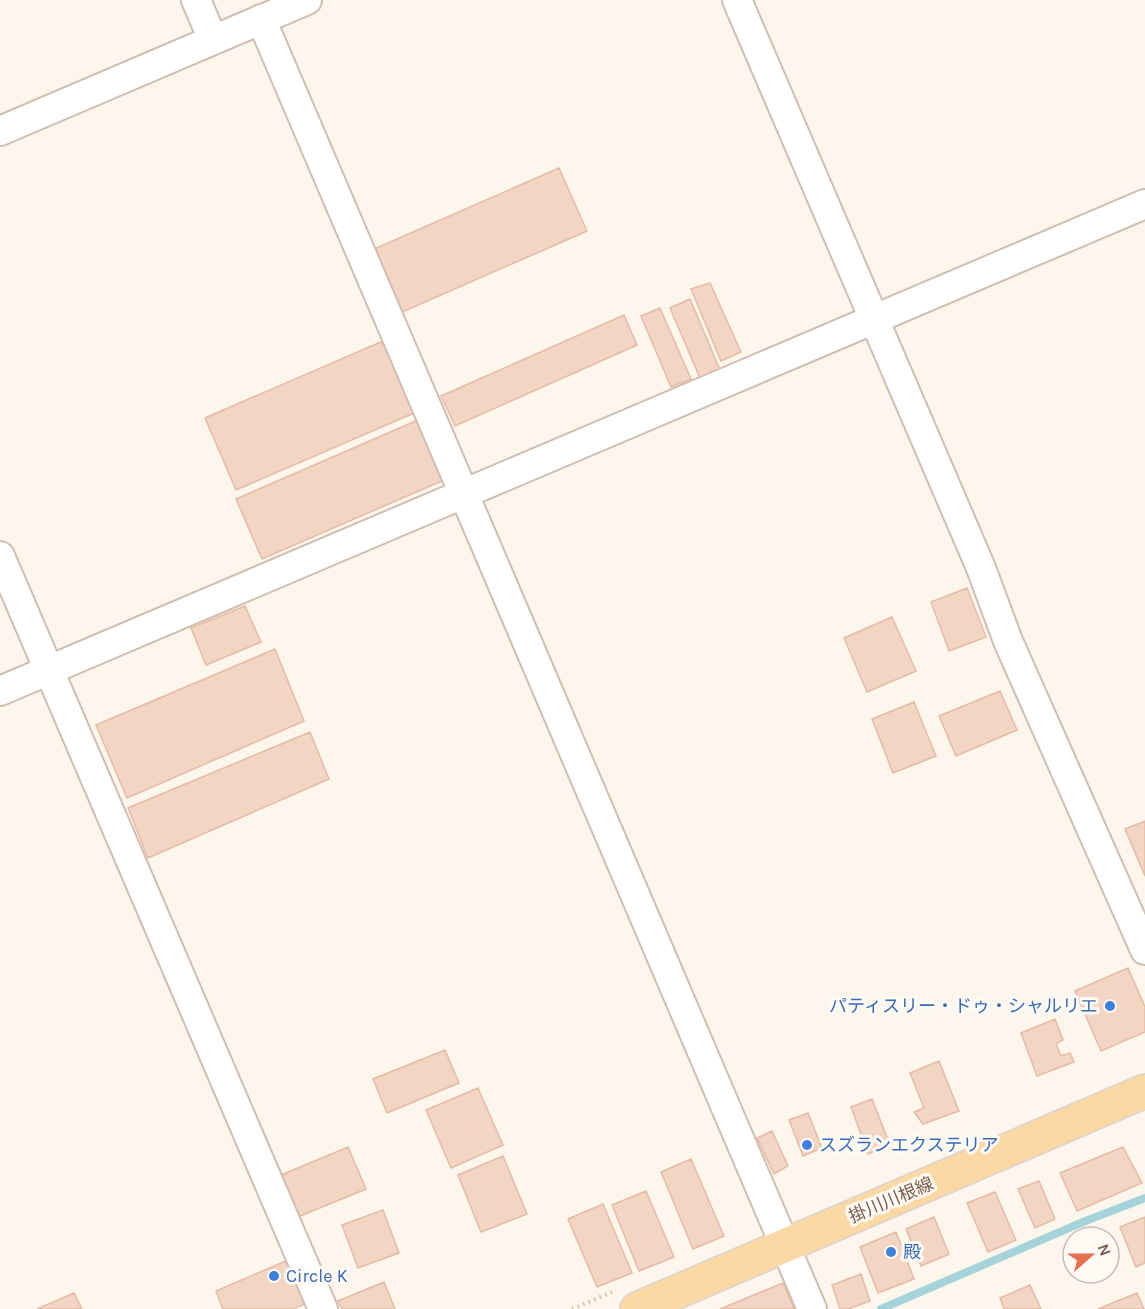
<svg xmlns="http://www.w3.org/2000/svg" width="1145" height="1309" viewBox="0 0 1145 1309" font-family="Karla,'Noto Sans JP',sans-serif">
<rect width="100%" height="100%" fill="#fdf6ec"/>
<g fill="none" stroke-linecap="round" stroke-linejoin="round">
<path stroke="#a5d3da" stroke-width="8" d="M881,1309L1083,1222L1145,1198"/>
</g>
<path fill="#f3d5c3" stroke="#e6bba3" stroke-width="1.5" d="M559,168L587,231L400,313L372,250Z
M710,283L741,352L721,361L691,289Z
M690,299L720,370L700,378L670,308Z
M660,308L691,379L671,387L641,316Z
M624,315L637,345L455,426L441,396Z
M383,341L414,413L236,490L205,418Z
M418,420L444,480L262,559L236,499Z
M967,588L986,637L949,651L931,602Z
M245,606L261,642L206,665L191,628Z
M892,617L916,671L867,692L844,638Z
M275,649L304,721L127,798L96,725Z
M1000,691L1017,730L956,756L939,716Z
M914,702L936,756L893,773L872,719Z
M310,732L329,779L148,858L128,808Z
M1145,821V876L1125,829Z
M1128,968L1145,1007V1032L1101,1051L1075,991Z
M1055,1019L1063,1040L1056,1044L1061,1056L1070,1053L1074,1062L1037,1076L1021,1033Z
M445,1050L459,1083L387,1113L373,1079Z
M939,1061L959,1111L923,1124L914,1112L924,1108L910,1073Z
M478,1088L503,1145L451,1168L426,1110Z
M872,1099L890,1145L868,1154L851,1107Z
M808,1113L822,1148L803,1156L789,1120Z
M772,1131L788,1166L774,1174L757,1138Z
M348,1147L366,1189L298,1217L281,1175Z
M1123,1147L1142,1183L1077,1211L1060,1173Z
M503,1156L527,1214L481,1232L458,1175Z
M691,1159L724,1236L693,1249L661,1172Z
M1039,1181L1055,1219L1035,1228L1018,1189Z
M646,1191L674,1257L639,1271L612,1205Z
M995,1192L1016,1240L988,1252L967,1203Z
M603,1204L632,1273L597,1287L568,1219Z
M383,1210L399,1253L358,1268L342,1225Z
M934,1217L949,1254L921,1266L906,1229Z
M1145,1217V1263L1136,1267L1120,1227Z
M896,1232L914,1279L878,1293L860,1247Z
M288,1260L307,1303L293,1309H223L216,1291Z
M861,1274L870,1301L848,1309H840L832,1285Z
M384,1282L395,1309H342L338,1301Z
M783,1283L794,1309H720Z
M1030,1285L1041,1309H1004L1000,1298Z
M74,1293L82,1309H37Z
M1137,1293L1144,1309H1098Z"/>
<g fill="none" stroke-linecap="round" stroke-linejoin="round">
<g stroke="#d1beb0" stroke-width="32">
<path id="street" d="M196,0L213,40
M737,0L981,568L1008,641L1145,950
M261,19L812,1309
M0,131L307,0
M0,556L323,1309
M0,691L1145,204"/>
</g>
<g stroke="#dad1cd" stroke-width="36">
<path id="primary" d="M637,1309L1145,1091"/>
</g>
<path stroke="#d9b8a5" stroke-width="4" stroke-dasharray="1.5 4.5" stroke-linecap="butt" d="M572,1309L612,1292"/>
<use href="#street" stroke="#fff" stroke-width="28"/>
<use href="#primary" stroke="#fbd9a5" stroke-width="33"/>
</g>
<g fill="#3f7fe0" stroke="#fffaf3" stroke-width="2">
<circle cx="1110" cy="1006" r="6"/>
<circle cx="807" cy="1145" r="6"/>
<circle cx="891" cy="1252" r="6"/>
<circle cx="274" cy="1276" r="6"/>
</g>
<g text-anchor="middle" stroke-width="6" stroke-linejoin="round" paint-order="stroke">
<g font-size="18" fill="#366cbe" stroke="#fffaf3" text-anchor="start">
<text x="1098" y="1012" text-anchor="end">パティスリー・ドゥ・シャルリエ</text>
<text x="819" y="1151">スズランエクステリア</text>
<text x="903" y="1258">殿</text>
<text x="286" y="1282">Circle K</text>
</g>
<g font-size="18" fill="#7a5c4d" stroke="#fffaf3">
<text transform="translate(891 1200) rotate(-23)" y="6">掛川川根線</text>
</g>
</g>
<g transform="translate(1091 1255) rotate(69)"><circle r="28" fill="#fffaf3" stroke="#cabbb1" stroke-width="1.5"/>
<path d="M0-4.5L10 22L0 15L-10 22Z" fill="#e76f51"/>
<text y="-9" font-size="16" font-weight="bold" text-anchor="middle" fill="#7a5c4d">N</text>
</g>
</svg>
